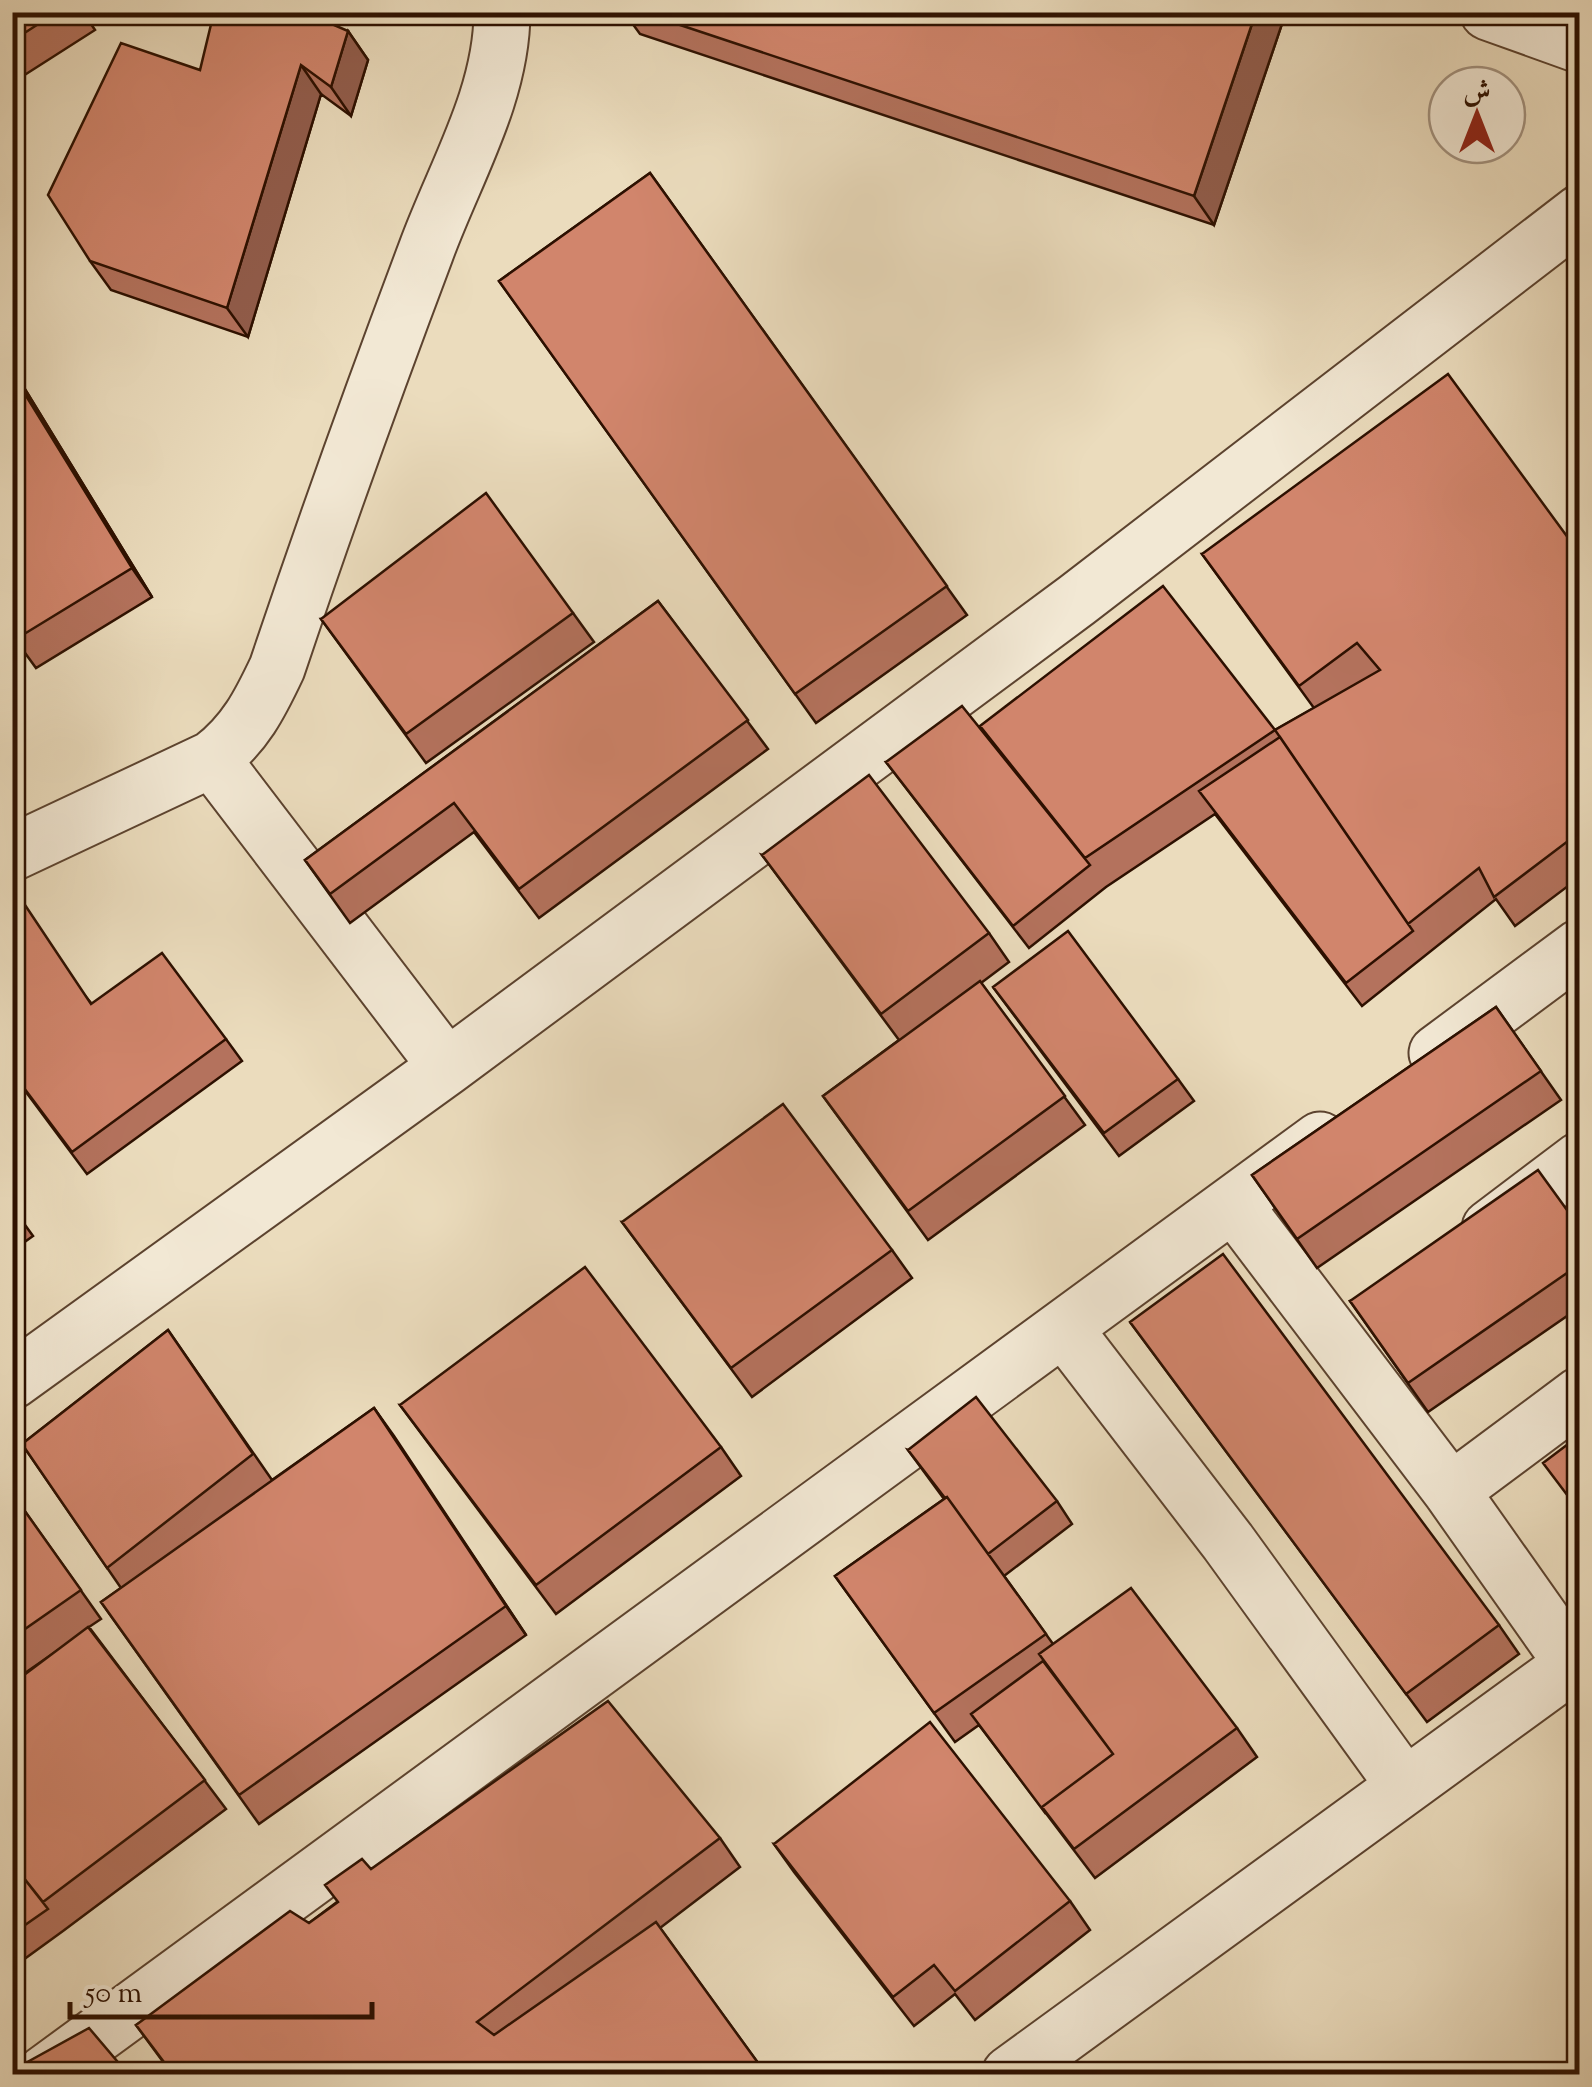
<svg xmlns="http://www.w3.org/2000/svg" width="1592" height="2087" viewBox="0 0 1592 2087" font-family="'Sorts Mill Goudy',Amiri,serif">
<rect width="100%" height="100%" fill="#ebdcbd"/>
<filter id="stains"><feTurbulence type="fractalNoise" baseFrequency=".002" numOctaves="4"/><feColorMatrix values="0 0 0 0 .2 0 0 0 0 .09 0 0 0 0 .02 0 0 0 .5 -.17"/></filter>
<radialGradient id="worn" r=".72"><stop offset=".6" stop-color="#630" stop-opacity="0"/><stop offset="1" stop-color="#630" stop-opacity=".3"/></radialGradient>
<g fill="none" stroke-linecap="round" stroke-linejoin="round">
<g stroke="#5c432f" stroke-width="59">
<path id="minor" d="M1488,12L1580,45
M212,759L447,1067
M12,853L212,759C245,734 260,704 277,668C324,528 374,389 426,251C454,174 502,96 502,12
M1437,1053L1580,947
M1234,1205L1451,1491L1573,1664
M1490,1228L1580,1160
M1065,1330L1228,1542L1404,1785
M12,1381L447,1067L1077,600L1580,213
M1451,1491L1580,1395
M44,2074L1320,1140
M1010,2074L1580,1659"/>
</g>
<use href="#minor" stroke="#f2e8d4" stroke-width="55"/>
</g>
<path fill="#b4725d" stroke="#2d1000" stroke-width="2.5" d="M12,12H83L95,30L12,83Z
M624,12H1286L1214,225L640,34Z
M348,31L368,60L351,116L321,94L248,337L111,290L90,261L200,70Z
M650,173L967,615L816,723L499,281Z
M12,368L152,597L36,668L12,635Z
M1580,548V877L1515,926L1496,899L1362,1006L1215,814L1106,887L1029,948L886,762L1275,730L1314,708L1202,554L1577,550Z
M658,601L768,749L539,918L474,832L350,923L305,860Z
M573,613L594,642L426,763L321,619Z
M762,855L989,933L1009,962L981,983L1085,1125L928,1240L823,1096L899,1040Z
M12,909L92,1004L226,1039L242,1061L87,1174L23,1088L12,1094Z
M993,987L1178,1079L1194,1101L1119,1156Z
M1496,1007L1561,1100L1317,1268L1252,1175Z
M12,1207L33,1236L12,1251Z
M622,1222L892,1250L912,1278L752,1397Z
M1580,1228V1307L1428,1412L1350,1301Z
M1130,1322L1499,1625L1519,1654L1427,1722Z
M168,1330L272,1480L374,1408L526,1635L259,1824L101,1602L121,1588L22,1444Z
M400,1405L721,1447L741,1476L556,1614Z
M908,1450L1057,1501L1072,1524L1004,1576L1053,1644L1237,1728L1257,1757L1095,1878L979,1725L955,1742L835,1576L944,1499Z
M12,1493L101,1619L89,1627L226,1809L63,1931L12,1968V1684L61,1648L12,1682Z
M720,1838L740,1867L660,1928L766,2074H172L136,2025L309,1923L337,1902L371,1869Z
M774,1844L1070,1901L1090,1930L975,2020L955,1994L914,2026L794,1872Z"/>
<path fill="#925d4c" stroke="#2d1000" stroke-width="2.5" d="M1256,12H1286L1214,225L1194,196Z
M348,31L368,60L351,116L331,87Z
M301,65L321,94L248,337L227,308Z
M12,368L152,597L132,568L12,373Z
M374,1408L394,1436L526,1635L506,1606Z"/>
<path fill="#d1856c" stroke="#2d1000" stroke-width="2.5" d="M12,12H57L12,41Z
M214,12H304L348,31L331,87L301,65L227,308L90,261L48,195L121,43L200,70Z
M641,12H1256L1194,196Z
M650,173L947,586L795,694L499,281Z
M12,373L132,568L16,639L12,635Z
M1448,374L1577,550L1580,548V832L1494,897L1479,868L1408,924L1275,730L1380,670L1357,643L1299,686L1202,554Z
M486,493L573,613L406,734L321,619Z
M1163,586L1275,730L1085,858L980,726Z
M658,601L748,720L519,889L454,803L330,894L305,860Z
M962,706L1090,865L1013,926L886,762Z
M1280,737L1413,931L1346,983L1199,791Z
M869,775L989,933L881,1014L762,855Z
M23,902L91,1004L162,953L226,1039L72,1152L12,1072V909Z
M1068,931L1178,1079L1104,1133L993,987Z
M980,981L1065,1096L908,1211L823,1096Z
M1496,1007L1541,1071L1297,1239L1252,1175Z
M783,1104L892,1250L731,1368L622,1222Z
M1538,1170L1580,1228V1264L1408,1383L1350,1301Z
M1223,1254L1499,1625L1406,1694L1130,1322Z
M585,1267L721,1447L536,1585L400,1405Z
M168,1330L253,1454L107,1568L22,1444Z
M976,1397L1057,1501L988,1554L947,1497L945,1498L908,1450Z
M374,1408L506,1606L239,1795L101,1602Z
M1580,1435V1512L1543,1463Z
M12,1493L81,1590L12,1638Z
M947,1497L1046,1634L934,1713L835,1576Z
M1131,1588L1237,1728L1074,1849L1042,1807L1113,1754L1039,1654Z
M88,1627L205,1780L43,1902L12,1863V1684Z
M1043,1661L1113,1754L1042,1807L1046,1814L971,1714Z
M608,1701L720,1838L477,2022L494,2035L656,1922L766,2074H173L136,2025L290,1911L309,1923L338,1902L325,1885L362,1859L371,1869Z
M930,1722L1070,1901L955,1991L934,1965L893,1997L774,1844Z
M12,1863L48,1909L12,1934Z
M89,2028L128,2074H31L22,2065Z"/>
<rect width="1592" height="2087" fill="none" stroke="#ebdcbd" stroke-width="50"/>
<rect x="15" y="15" width="1562" height="2057" fill="none" stroke="#2d1000" stroke-width="5"/>
<rect x="25" y="25" width="1542" height="2037" fill="none" stroke="#2d1000" stroke-width="2.5"/>
<g transform="translate(1477 115)"><circle r="48" fill="#f2e8d4" stroke="#a3927f" stroke-width="2.5"/>
<path d="M0-8L18 38L0 25L-18 38Z" fill="#8f2418"/>
<text y="-15" font-size="28" font-weight="bold" text-anchor="middle" fill="#2d1000">ش</text>
</g>
<path d="M70 2002v15h302v-15" fill="none" stroke="#2d1000" stroke-width="5"/>
<text x="85" y="2002" font-size="30" fill="#2d1000" stroke="#f2e8d4" stroke-width="8" paint-order="stroke">50 m</text>
<rect width="100%" height="100%" filter="url(#stains)"/>
<rect width="100%" height="100%" fill="url(#worn)"/>
</svg>
